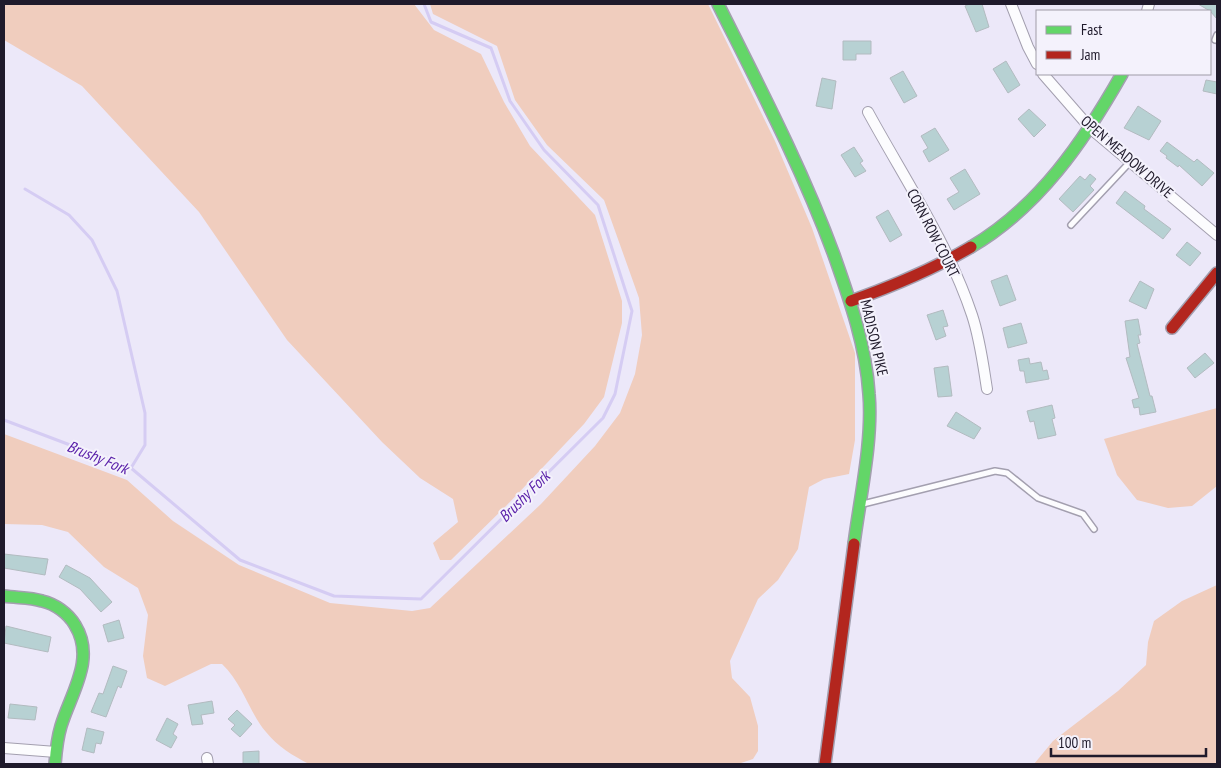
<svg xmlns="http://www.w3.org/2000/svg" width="1221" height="768" viewBox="0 0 1221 768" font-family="'PT Sans Narrow',sans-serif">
<rect width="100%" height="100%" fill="#ece8f9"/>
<path fill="#f0cdbe" d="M4,4H414L434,30L481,54L504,102L530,146L595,215L622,301V323L604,397L584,424L506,506L451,560H440L433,543L458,522L453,499L420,478L382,442L287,340L199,212L82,86L4,40Z
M430,4H708L775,141L812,228L855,353V440L849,474L824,479L809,487L798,549L778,580L758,599L730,661L732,678L750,697L758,726V751L753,759L738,764H309C292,755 278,747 266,732C249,712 243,684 222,664H211L165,686L147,678L143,656L148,615L138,588L104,567L68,532L42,525L4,524V434L127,480L173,521L239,565L330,603L412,611L430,608L541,504L595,446L620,413L635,374L642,335L639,298L604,200L547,145L515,100L497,46L433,14Z
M1217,408V486L1192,506L1168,508L1137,500L1117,475L1104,439Z
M1217,585V764H1034L1053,741L1118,691L1146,665L1148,642L1154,621L1182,601Z"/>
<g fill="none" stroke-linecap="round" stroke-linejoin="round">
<path stroke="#d5ccf3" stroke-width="3" d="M25,189L69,215L92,240L117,291L145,413V445L131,468
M4,420L131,468L240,560L334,596L421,599L603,418L615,394L632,311L598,205L544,150L510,101L491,48L431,22L424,4"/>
</g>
<path fill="#b7d1d3" stroke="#b2bbc0" d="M969,4H982L989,27L976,32L965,6Z
M1198,4H1217V19L1210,11Z
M843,41H871V54H856V60H843Z
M1006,61L1020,85L1008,93L993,69Z
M903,71L917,96L904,103L890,78Z
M822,78L836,81L832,109L816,106Z
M1206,80L1217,82V94L1203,91Z
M1138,106L1161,121L1149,140L1124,128Z
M1029,109L1046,125L1034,137L1018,119Z
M935,128L949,150L929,162L923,151L928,148L921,136Z
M1167,142L1194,162L1197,159L1214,173L1202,186L1179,165L1178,167L1166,158L1167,156L1160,151Z
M854,147L863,161L860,163L866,171L855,177L841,155Z
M965,169L980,194L954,210L947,199L959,192L950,178Z
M1090,174L1096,179L1090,186L1094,190L1073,212L1059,199L1080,176L1085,180Z
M1125,191L1145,206L1144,209L1171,229L1163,239L1116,203Z
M888,210L902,235L890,242L876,217Z
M1187,242L1201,253L1190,266L1176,255Z
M1007,275L1016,300L1000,306L991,281Z
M1140,281L1154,289L1146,309L1129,301Z
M943,310L948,326L943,327L946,336L936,340L927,315Z
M1138,319L1141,335H1138L1140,343L1137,344L1150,396H1152L1156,412L1140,415L1139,407L1134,408L1132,400L1139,398L1126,358L1130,357L1125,321Z
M1021,323L1027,343L1008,348L1003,328Z
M1205,353L1214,363L1195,378L1187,368Z
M1029,358L1030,364L1041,362L1043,371L1047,370L1049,379L1026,383L1024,371H1020L1018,360Z
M948,366L952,396L938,397L934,368Z
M1052,405L1055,418L1052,419L1056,435L1038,439L1034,421L1030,422L1027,411Z
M956,412L981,428L974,439L947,426Z
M4,554L48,559L45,575L4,568Z
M66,565L90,578L112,602L101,612L80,589L59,577Z
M119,620L124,638L108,642L103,625Z
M6,626L51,637L48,652L4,643Z
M113,666L127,671L121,688L118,686L106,717L91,712L99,693L103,694Z
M212,701L214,713L201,715L203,724L192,725L188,705Z
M10,704L37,707L35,720L8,718Z
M237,710L252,724L240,737L231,729L235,725L228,719Z
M167,718L178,724L173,734L177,737L171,748L156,740Z
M87,728L104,732L101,744L96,743L94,753L82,750Z
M259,751V764H243V752Z"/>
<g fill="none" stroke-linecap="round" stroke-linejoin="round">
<g stroke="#a39faf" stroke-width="8">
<path id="lane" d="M1215,40L1217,35
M1071,225L1130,162
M859,505L995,471L1007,473L1038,498L1083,514L1094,529"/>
</g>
<g stroke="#a39faf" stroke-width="12">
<path id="street" d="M1011,4L1028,47L1037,64
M1147,11L1149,4
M1043,74L1091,129L1217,235
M868,112C904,178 948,243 972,315C980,339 983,364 987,389
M4,748L56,752
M207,758L208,764"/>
</g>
<g stroke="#a39faf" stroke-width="14">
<path id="fast" d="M718,4C759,86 802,168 834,255C850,300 866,346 869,394C873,440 860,497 854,544
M971,247C1039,207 1084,141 1122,74
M4,596C17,598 30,597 42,601C55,604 68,613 75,625C96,659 71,693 61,726C57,739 56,751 55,764"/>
</g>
<g stroke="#a39faf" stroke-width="14">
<path id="jam" d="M851,301C893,286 932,270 971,247
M1172,328L1217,273
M825,764L854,544"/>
</g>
<use href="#lane" stroke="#fcfcfe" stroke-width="5"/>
<use href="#street" stroke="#fcfcfe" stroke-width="10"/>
<use href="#fast" stroke="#63d668" stroke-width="11"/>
<use href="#jam" stroke="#b3261e" stroke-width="11"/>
</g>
<g text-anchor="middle" stroke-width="4" stroke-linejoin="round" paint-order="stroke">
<g font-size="15" fill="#1f1a2b" stroke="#f4f2fc">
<text transform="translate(1127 157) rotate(41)" y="5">OPEN MEADOW DRIVE</text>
<text transform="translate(933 233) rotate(63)" y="5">CORN ROW COURT</text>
<text transform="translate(874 338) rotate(77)" y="5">MADISON PIKE</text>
</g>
<g font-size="16" font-style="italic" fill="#5b22aa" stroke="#f4f2fc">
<text transform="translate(98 457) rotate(22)" y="6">Brushy Fork</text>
<text transform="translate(524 496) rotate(-45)" y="6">Brushy Fork</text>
</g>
</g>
<rect width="1221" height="768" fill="none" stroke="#1f1a2b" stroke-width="10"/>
<rect x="1036" y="10" width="175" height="65" fill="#f4f2fc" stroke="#9f9ca8"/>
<rect x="1046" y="26" width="25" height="8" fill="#63d668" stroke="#9f9ca8"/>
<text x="1081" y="35" font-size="15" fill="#1f1a2b">Fast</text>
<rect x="1046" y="51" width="25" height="8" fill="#b3261e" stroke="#9f9ca8"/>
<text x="1081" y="60" font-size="15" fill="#1f1a2b">Jam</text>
<path d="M1051 748v8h155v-8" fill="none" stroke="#1f1a2b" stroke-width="2.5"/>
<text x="1058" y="748" font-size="15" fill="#1f1a2b" stroke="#f4f2fc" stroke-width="4" paint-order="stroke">100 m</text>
</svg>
